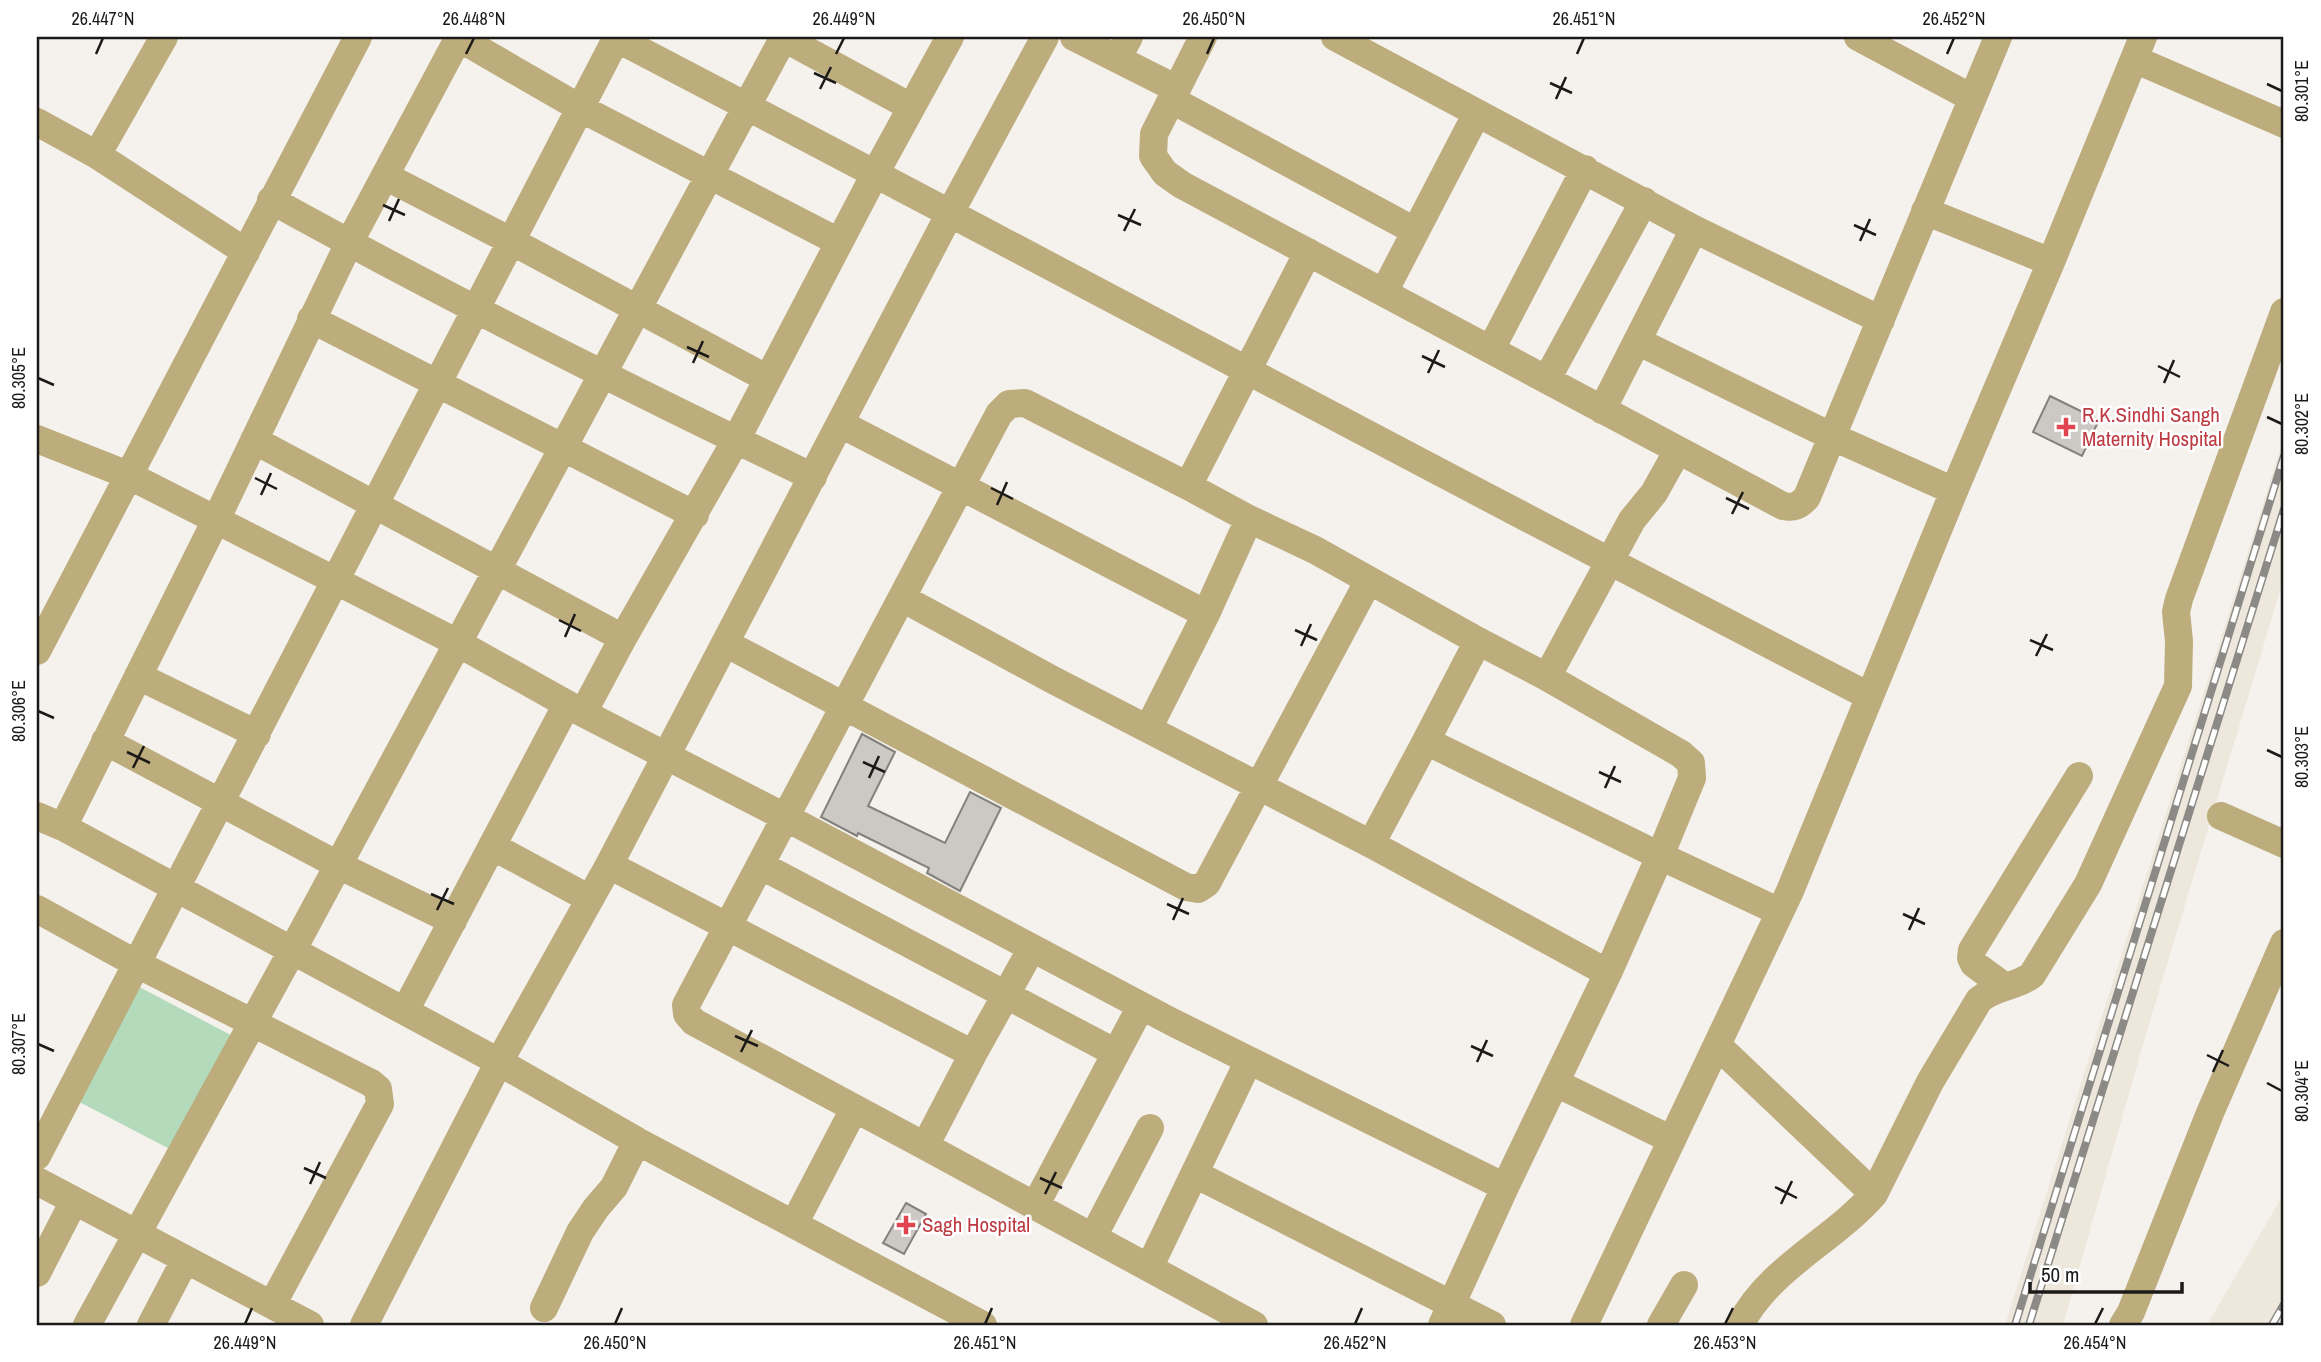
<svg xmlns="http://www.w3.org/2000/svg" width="2321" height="1362" viewBox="0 0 2321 1362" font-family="'Archivo Narrow',sans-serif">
<rect width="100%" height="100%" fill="#f5f2ee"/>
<path fill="#eee8dc" d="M2284,437V578L2152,1014L2063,1325H2005Z
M2284,1193V1325H2207Z"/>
<path fill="#b2dabb" d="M124,979L246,1043L187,1158L64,1094Z"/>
<path fill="#ccc9c5" stroke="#83817d" stroke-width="2" d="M2050,396L2099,420L2082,456L2033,432Z
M862,734L895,752L868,806L945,843L970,792L1001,808L960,891L927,873L929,868L858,833L857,836L821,817Z
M906,1203L926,1214L904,1254L883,1243Z"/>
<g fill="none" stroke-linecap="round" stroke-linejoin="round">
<path stroke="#bdac7c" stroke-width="28" d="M614,37C1033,255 1449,480 1869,696
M782,37L911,107
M1074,37L1177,89
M1203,37L1154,134L1153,156L1165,173L1182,185L1783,506C1794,508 1799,506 1807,497L1998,37
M1335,37L1694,229L1881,320
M1858,37L1972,98
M459,38L580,108L839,242
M1117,59L1129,37
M2134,59L2284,124
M1172,100L1415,231
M37,122L97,155L246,252
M97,155L164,37
M385,176L511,241L768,379
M271,200C448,298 630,389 813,477
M1925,211L2051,262
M1384,292L1477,113
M311,319L695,515
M1637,341L1833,437L1954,491
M1491,349L1585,169
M1547,379L1644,201
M1602,410L1694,229
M841,424L1206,614L1249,519
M37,439L128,475L456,642L583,713L785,817L1172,1022L1505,1187L1442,1325
M254,440L623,638
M1188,486L1308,252
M902,598L1053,680L1371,844L1426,741
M725,643L1186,887L1198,889L1207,883L1369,580
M37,651L358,37
M138,676L257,734
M1547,677L1478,641L1426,741L1660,856L1692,778L1691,763L1681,754L1547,677L1632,520L1654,493L1678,450
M583,713L623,638L736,440L876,172L950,37
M1148,729L1206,614
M105,741L338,865L453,921
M37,816L63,827L499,1062L637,1141L983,1325
M2221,816L2284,844
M63,827L216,520L349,243L459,37
M1371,844L1608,973L1505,1187
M492,846L590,899
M609,865L973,1054L925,1146L694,1022L687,1014L686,1005L999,414L1009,404L1025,403L1188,486L1249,519L1315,550L1478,641
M760,865L1116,1053
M37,909L137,964L371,1083L378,1089L380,1104L272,1305
M1608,973L1660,856L1780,912
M2004,986L1974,964L1971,958L1972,950L2079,776
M405,1011L567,704
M1717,1045L1874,1194C1833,1241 1769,1268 1740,1325
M973,1054L1032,948
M1556,1083L1672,1140
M925,1146L1254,1325
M37,1156L617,37
M1195,1174L1492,1325
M37,1181L310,1325
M1874,1194L1930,1082L1979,1000C1996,985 2015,988 2032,975L2088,884L2178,686L2179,641L2176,612L2179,599L2284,312
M1035,1206L1141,1006
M794,1224L854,1109
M1093,1237L1150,1128
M1149,1268L1248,1062
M37,1273L74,1201
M544,1308L580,1232L596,1208L614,1187L637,1141
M87,1325L292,951L784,37
M151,1325L185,1260
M364,1325L499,1062L609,865L950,213L1045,37
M1584,1325L1790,891L1954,491L2051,262L2143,37
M1661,1325L1684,1285
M2123,1325L2131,1312L2210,1113L2284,943"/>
<g stroke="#8c8a87" stroke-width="8">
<path id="rail" d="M2015,1325L2284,456
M2029,1325L2284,509
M2272,1325L2284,1304"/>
</g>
<use href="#rail" stroke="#fff" stroke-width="5" stroke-dasharray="16" stroke-linecap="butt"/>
</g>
<path fill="none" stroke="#1b1a18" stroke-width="2.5" d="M96,54L103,38M466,54L474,38M836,54L844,38M1207,54L1214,38M1577,54L1584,38M1947,54L1954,38M814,73L836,83M1550,83L1572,93M2267,84L2282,91M820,89L831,67M1556,99L1566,77M383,205L405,215M1118,215L1141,225M389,221L399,199M1854,225L1876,235M1124,231L1135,209M1860,241L1870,219M687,347L709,357M1422,356L1445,367M693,363L703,341M2158,366L2180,377M1428,373L1439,350M38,378L54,385M2164,383L2174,360M2267,417L2282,424M255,478L277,489M991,488L1013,499M261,495L271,473M1726,498L1749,509M997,505L1007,482M1732,514L1743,492M559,620L581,631M1295,630L1317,640M565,637L575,614M2030,640L2053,650M1301,646L1311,624M2036,656L2047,634M38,711L54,718M2267,750L2282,757M127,752L150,763M863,762L885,772M133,768L144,746M1599,772L1621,782M869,778L879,756M1605,788L1615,766M431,894L454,904M1167,904L1189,914M437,910L448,888M1903,914L1925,924M1173,920L1183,898M1909,930L1919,908M735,1036L758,1046M38,1044L54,1051M1471,1046L1493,1056M741,1052L752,1030M2207,1055L2229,1066M1477,1062L1487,1040M2213,1072L2223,1050M2267,1083L2282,1091M304,1168L326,1178M1040,1178L1062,1188M310,1184L320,1162M1775,1187L1797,1198M1045,1194L1056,1172M1781,1204L1792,1181M245,1324L252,1308M615,1324L622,1308M985,1324L992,1308M1355,1324L1362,1308M1725,1324L1733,1308M2095,1324L2103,1308"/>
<g fill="#e0444e" stroke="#fff" stroke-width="2.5">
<path d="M2062.5 416.5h7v7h7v7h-7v7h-7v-7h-7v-7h7z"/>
<path d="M902.5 1214.5h7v7h7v7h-7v7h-7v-7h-7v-7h7z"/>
</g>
<g text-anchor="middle" stroke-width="5" stroke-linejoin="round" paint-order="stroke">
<g font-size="21" fill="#be3a42" stroke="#fff" text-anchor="start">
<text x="2082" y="422">R.K.Sindhi Sangh<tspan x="2082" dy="24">Maternity Hospital</tspan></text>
<text x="922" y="1232">Sagh Hospital</text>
</g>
</g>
<rect width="2321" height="1362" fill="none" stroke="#ffffff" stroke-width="77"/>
<path d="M2030 1282v10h152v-10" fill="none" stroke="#1b1a18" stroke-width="3.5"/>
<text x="2041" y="1282" font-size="21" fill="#1b1a18" stroke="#ffffff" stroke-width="5" paint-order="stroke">50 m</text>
<rect x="38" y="38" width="2244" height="1286" fill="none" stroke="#1b1a18" stroke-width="2.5"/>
<g font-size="18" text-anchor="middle" fill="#1b1a18">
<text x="103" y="25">26.447°N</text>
<text x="474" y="25">26.448°N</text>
<text x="844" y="25">26.449°N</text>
<text x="1214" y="25">26.450°N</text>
<text x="1584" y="25">26.451°N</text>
<text x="1954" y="25">26.452°N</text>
<text transform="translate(2302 91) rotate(-90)" y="6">80.301°E</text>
<text transform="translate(19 378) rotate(-90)" y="6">80.305°E</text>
<text transform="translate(2302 424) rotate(-90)" y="6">80.302°E</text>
<text transform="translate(19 711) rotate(-90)" y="6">80.306°E</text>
<text transform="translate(2302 757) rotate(-90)" y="6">80.303°E</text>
<text transform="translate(19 1044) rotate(-90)" y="6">80.307°E</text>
<text transform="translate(2302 1091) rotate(-90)" y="6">80.304°E</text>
<text x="245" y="1349">26.449°N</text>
<text x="615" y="1349">26.450°N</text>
<text x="985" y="1349">26.451°N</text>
<text x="1355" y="1349">26.452°N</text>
<text x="1725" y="1349">26.453°N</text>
<text x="2095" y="1349">26.454°N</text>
</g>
</svg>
